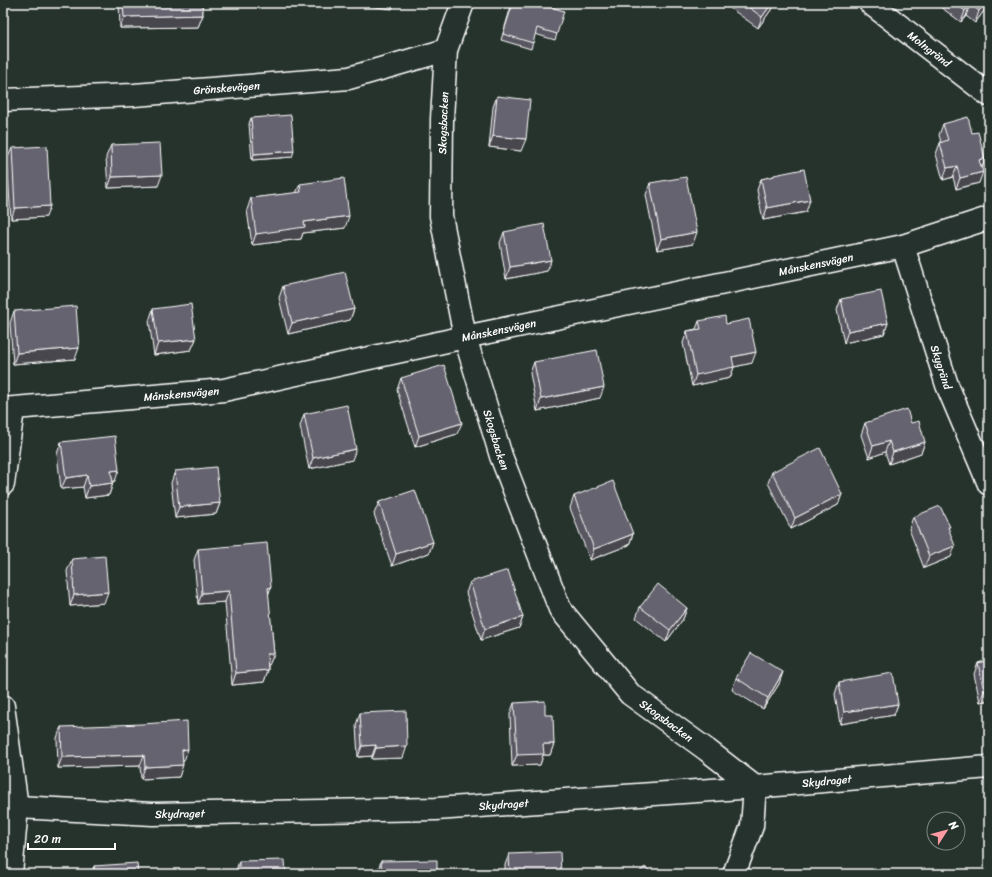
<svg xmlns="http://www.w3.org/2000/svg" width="992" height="877" viewBox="0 0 992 877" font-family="Sriracha,sans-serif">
<rect width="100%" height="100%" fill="#26332d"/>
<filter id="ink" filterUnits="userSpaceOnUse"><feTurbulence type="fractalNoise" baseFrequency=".025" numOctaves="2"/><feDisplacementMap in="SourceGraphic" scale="8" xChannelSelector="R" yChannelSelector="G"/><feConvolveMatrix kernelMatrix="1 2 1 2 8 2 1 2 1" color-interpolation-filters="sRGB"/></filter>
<g filter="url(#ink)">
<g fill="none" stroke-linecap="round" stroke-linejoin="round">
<g stroke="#fff" stroke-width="25">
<g id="minor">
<path id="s1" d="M463,3L446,50L442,119L441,216L465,337L501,456L560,609L630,694L707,750L755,787L752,826L734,874"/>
<path id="s2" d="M870,3L989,95"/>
<path id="s3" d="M3,100L134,95L349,78L446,50"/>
<path id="s4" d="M903,246L947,385L989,484"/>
<path id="s5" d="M3,409L224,390L465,337L903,246L989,218"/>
<path d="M3,484L13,409"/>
<path d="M3,706L17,807L11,874"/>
<path id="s6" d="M17,807L153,814L436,809L755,787L989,767"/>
</g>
</g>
<use href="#minor" stroke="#26332d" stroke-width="22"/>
</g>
<path fill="#585660" stroke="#fff" d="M119,3H202L203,15L198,27L120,28Z
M512,3H541L557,34L555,40L535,34L531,49L501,40Z
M723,3H776L758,28Z
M940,3H989V4L975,23L966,16L961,22L939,6Z
M497,96L521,151L489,147L493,107Z
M251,118L292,157L252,160L249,124Z
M943,124L972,133L985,158L982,168L979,183L956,189L953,177L943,180L936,154L940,143L941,142L939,135Z
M111,145L158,186L108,188L106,157Z
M12,148L46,217L11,219L7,159Z
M774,175L806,212L763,220L757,190L761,179L773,177Z
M650,183L693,244L657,250L646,195Z
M300,184L345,228L303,233L301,239L252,245L247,210L251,198L296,193Z
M504,232L551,260L547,271L506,279L500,243Z
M283,286L354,309L350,320L288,334L279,298Z
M841,299L888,323L884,334L844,343L837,310Z
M153,309L196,339L191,350L154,355L149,321Z
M14,311L75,359L13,364L10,323Z
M699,321L726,324L752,363L734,367L730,378L692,386L683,343L687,331L696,329Z
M534,362L600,398L537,411L530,373Z
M401,378L457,434L415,447L397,390Z
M304,414L352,460L309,469L300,426Z
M865,423L925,442L921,453L889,464L885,452L869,458L861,435Z
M61,442L115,481H112L113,483L109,495L85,498L83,487L61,489L57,454Z
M175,471L220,503L216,514L175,518L171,483Z
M772,472L842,494L838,505L791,529L768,483Z
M574,496L633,534L629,545L590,560L570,508Z
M379,502L433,542L429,553L392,566L374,514Z
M913,517L949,530L951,557L924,568L909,529Z
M198,549L268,594L274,654L269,665H268V670L264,682L232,685L225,602L198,604L194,560Z
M72,559L104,603L70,606L67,571Z
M470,582L523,617L519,628L481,640L466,593Z
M640,607L687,608L683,619L666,642L636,618Z
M989,660V700L980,702L974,674L978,663Z
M736,678L779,684L763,709L732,690Z
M839,682L898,704L894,715L840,724L835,694Z
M514,703L545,715L554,744L550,755H543L540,765L512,766L510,714Z
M360,713L403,758L372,759V756L358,757L356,725Z
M61,727L184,761H183L179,777L141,779L140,766L58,768L57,738Z
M509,854L561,874H505V865Z
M239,861L286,874H235Z
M381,861L437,874H377Z
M94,866L138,874H91Z"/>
<path fill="#47464e" stroke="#fff" d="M360,3H390L394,4L392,9L359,5Z
M772,3H776L758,28L762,17Z
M985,3H989V4L975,23L979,11Z
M970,4L966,16L961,22L965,11Z
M203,15L198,27L120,28L124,17Z
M493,136L526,139L521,151L489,147Z
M294,151L292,157L252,160L254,154Z
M985,158L981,170L979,160Z
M957,166L953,177L943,180L947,168Z
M983,172L979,183L956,189L960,178Z
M162,175L158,186L108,188L112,177Z
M810,200L806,212L763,220L767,208Z
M50,206L46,217L11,219L15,208Z
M349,216L345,228L303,233L301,239L252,245L256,234L304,222Z
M697,232L693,244L657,250L661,239Z
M551,260L547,271L506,279L510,267Z
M354,309L350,320L288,334L292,323Z
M888,323L884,334L844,343L848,331Z
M196,339L191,350L154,355L158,343Z
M79,348L75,359L13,364L17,353Z
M756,352L752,363L734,367L730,378L692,386L696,375L732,357Z
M604,387L600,398L537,411L541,399Z
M462,423L457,434L415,447L419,436Z
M889,441L885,452L869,458L873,446Z
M925,442L921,453L889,464L893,452Z
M356,449L352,460L309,469L313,458Z
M119,470L115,481L107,482L111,471Z
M87,475L83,487L61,489L66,478Z
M113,483L109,495L85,498L89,486Z
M842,494L838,505L791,529L795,518Z
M220,503L216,514L175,518L179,507Z
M633,534L629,545L590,560L594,549Z
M433,542L429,553L392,566L396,554Z
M955,546L951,557L924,568L929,556Z
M271,587L267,599L268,588Z
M229,591L225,602L198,604L202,593Z
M108,592L104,603L70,606L74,595Z
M687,608L683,619L666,642L670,630Z
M523,617L519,628L481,640L485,629Z
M267,654H274L269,665H263Z
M268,670L264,682L232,685L236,673Z
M783,672L779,684L763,709L768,698Z
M989,690V700L980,702L984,691Z
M898,704L894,715L840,724L844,712Z
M543,744H554L550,755H543L540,765L512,766L517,755Z
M376,745L372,756L358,757L362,746Z
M407,746L403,758L372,759L376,748Z
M188,749L184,761H178L182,750Z
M144,755L140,766L58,768L62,757Z
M183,765L179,777L141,779L145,767Z"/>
<path fill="#666470" stroke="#fff" d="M123,3H202L203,15L124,17Z
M513,3H541V4L564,11L557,34L537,28L533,43L503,34Z
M743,3H772L762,17Z
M955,3H985L979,11L970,4L965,11Z
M497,96L530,100L526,139L493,136Z
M291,115L294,151L254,154L251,118Z
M968,117L972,133L978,132L985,158L979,160L983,172L960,178L957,166L947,168L940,143L948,140L943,124Z
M160,143L162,175L112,177L111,145Z
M47,146L50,206L15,208L12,148Z
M804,169L810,200L767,208L761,179L774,176V175Z
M686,177L697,232L661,239L650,183Z
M344,178L349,216L304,222L305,227L256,234L251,198L301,192L300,184Z
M544,224L551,260L510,267L504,232Z
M345,272L354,309L292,323L283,286Z
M881,291L888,323L848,331L841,299Z
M191,304L196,339L158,343L153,309Z
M76,306L79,348L17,353L14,311Z
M725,316L726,324L749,319L756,352L732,357L734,367L696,375L687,331L701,329L699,321Z
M597,350L604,387L541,399L534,362Z
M444,365L462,423L419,436L401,378Z
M347,405L356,449L313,458L304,414Z
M907,409L911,423L919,421L925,442L893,452L889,441L873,446L865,423Z
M115,436L119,470L111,471L113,483L89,486L87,475L66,478L61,442Z
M820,448L842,494L795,518L772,472Z
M216,467L220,503L179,507L175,471Z
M613,481L633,534L594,549L574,496Z
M415,490L433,542L396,554L379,502Z
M940,506L950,527H948L955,546L929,556L913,517Z
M267,543L271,587L268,588L274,654H267L268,670L236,673L229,591L202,593L198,549Z
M105,556L108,592L74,595L72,559Z
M508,570L523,617L485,629L470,582Z
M658,584L687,608L670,630L640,607Z
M751,653L783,672L768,698L736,678Z
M989,660V690L984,691L978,663Z
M893,673L898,704L844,712L839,682Z
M545,701V715H553L554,744H543L544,754L517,755L514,703Z
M406,711L407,746L376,748V745L362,746L360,713Z
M187,721L188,749L182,750L183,765L145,767L144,755L62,757L61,727L142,724Z
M560,852L561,874H510L509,854Z
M285,860L286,874H239V861Z
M437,860V874H382L381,861Z
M137,863L138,874H95L94,866Z
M645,867L651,874H637Z"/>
</g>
<g text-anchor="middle" stroke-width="4" stroke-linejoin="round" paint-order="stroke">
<g font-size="11" fill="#fff" stroke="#26332d">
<text dy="4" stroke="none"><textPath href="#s2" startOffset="75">Molngränd</textPath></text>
<text dy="4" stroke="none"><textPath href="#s3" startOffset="224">Grönskevägen</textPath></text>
<text transform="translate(443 123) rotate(-88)" y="4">Skogsbacken</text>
<text dy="4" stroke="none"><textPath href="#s5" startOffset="827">Månskensvägen</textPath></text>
<text dy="4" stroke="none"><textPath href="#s5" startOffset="503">Månskensvägen</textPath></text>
<text dy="4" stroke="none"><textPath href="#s4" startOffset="127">Skygränd</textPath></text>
<text dy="4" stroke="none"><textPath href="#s5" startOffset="179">Månskensvägen</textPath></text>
<text dy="4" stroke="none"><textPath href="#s1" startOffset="447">Skogsbacken</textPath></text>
<text dy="4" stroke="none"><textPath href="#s1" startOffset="783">Skogsbacken</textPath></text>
<text dy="4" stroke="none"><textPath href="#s6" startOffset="811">Skydraget</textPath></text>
<text dy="4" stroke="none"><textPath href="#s6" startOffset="487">Skydraget</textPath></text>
<text dy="4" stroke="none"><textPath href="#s6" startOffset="163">Skydraget</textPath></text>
</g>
</g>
<rect width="992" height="877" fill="none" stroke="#26332d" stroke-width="16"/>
<rect x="8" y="8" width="976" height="861" fill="none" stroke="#fff" stroke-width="1.5" filter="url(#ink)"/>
<g transform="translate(946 831) rotate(54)"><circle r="19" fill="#26332d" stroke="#7d8581"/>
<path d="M0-3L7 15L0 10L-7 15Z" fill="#ff9aa2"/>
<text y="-6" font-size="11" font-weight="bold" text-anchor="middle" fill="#ffffff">N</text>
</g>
<path d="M28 843v6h87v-6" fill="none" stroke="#ffffff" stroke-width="2"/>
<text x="34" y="843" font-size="12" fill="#ffffff" stroke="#26332d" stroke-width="3" paint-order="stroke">20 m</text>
</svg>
